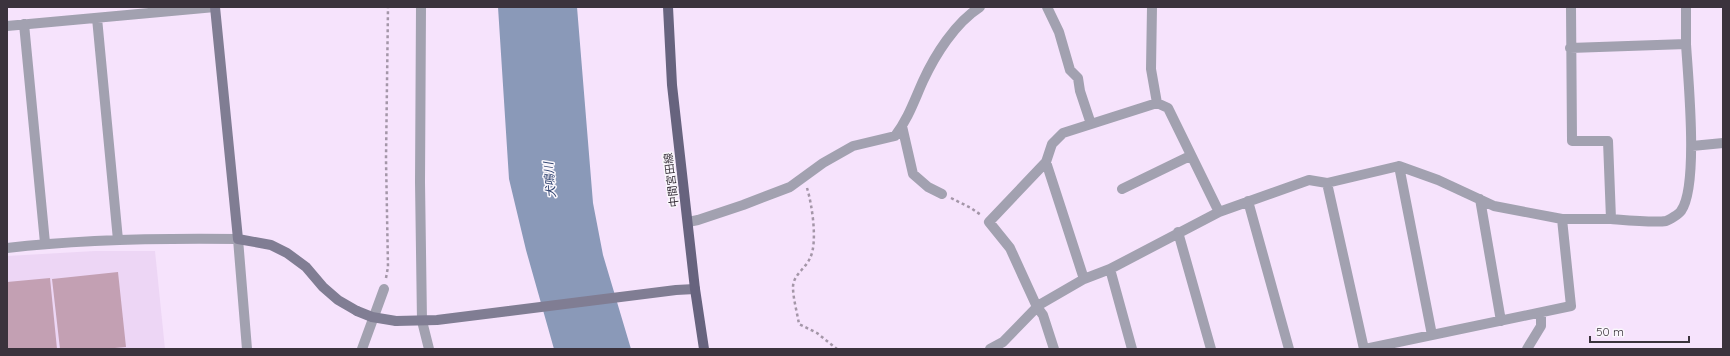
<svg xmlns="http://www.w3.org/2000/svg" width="1730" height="356" viewBox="0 0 1730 356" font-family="Quicksand,'Noto Sans JP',sans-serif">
<rect width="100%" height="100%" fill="#f6e3fc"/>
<path fill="#edd6f5" d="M95,251H155L165,349H7V256Z"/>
<path fill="#8a99b8" d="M498,7H577L593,203L603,255L631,349H554L526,250L509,179Z"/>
<path fill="#c3a0b3" d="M118,272L126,347L104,349H60L52,279Z
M50,278L57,349H7V282Z"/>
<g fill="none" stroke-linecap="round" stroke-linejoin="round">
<path stroke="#a496a8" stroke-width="2.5" stroke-dasharray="3 3" stroke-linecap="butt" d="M807,188C812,204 818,243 810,258C806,268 793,275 793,287C793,298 797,312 799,324L817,333L837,349
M951,198L971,208L981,215
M386,278L388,267L386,159L388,7"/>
<path stroke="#a2a1b0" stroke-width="10" d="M421,7L420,182L422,321L429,349
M1047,7L1059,32L1070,70L1078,78L1080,91L1091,124
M1152,7L1151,69L1157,103
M1686,7V44
M97,18L118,240
M24,24L45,243
M7,26L215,7
M1570,48L1686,44C1688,78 1699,186 1681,211C1679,214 1669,220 1666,221C1655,223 1624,220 1611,219
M902,126L913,174L928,187L942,194
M1692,146L1723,143
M1046,162L1052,144L1063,133L1157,103L1168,108L1219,212
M1399,166L1432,335
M1327,183L1364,349
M1122,189L1190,156
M1480,199L1501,321
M1248,201L1289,349
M688,222L698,220L743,205L790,187L823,163L853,146L895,136C908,119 914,101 923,81C935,55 955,23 980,7
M1178,232L1211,349
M7,248C84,239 161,238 238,239L247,349
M1110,269L1132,349
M362,349L384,289
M990,349L1003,342L1039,305L1084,279L1110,269L1219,212L1309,180L1327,183L1399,166L1438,180L1494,206L1562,219H1611L1608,141H1572L1571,7
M1054,349L1043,315L1037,307L1010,248L989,222L1046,162L1084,279
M1365,349L1571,306L1562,219
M1527,349L1541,326V313"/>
<path stroke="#807d93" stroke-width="10" d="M215,7L238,239L271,245L287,253L306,267L323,287L338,300L357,311
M396,321L437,320L676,290L695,289"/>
<path stroke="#67637e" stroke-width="10" d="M668,7L672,85L695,289L704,349"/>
<path stroke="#807d93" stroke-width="10" d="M357,311L372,317L396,321"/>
</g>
<g text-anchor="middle" stroke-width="3" stroke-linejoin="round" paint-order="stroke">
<g font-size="11" fill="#3b333d" stroke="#faf7fc">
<text transform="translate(671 180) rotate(-97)" y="4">中間宮田線</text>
</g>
<g font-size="12" font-style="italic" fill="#334672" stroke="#faf7fc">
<text transform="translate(550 180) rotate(-95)" y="4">犬鳴川</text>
</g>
</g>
<rect width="1730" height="356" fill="none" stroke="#3b333d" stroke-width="16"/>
<path d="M1590 336v6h99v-6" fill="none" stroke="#3b333d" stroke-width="2"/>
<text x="1596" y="336" font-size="12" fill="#3b333d" stroke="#faf7fc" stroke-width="3" paint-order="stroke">50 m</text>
</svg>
